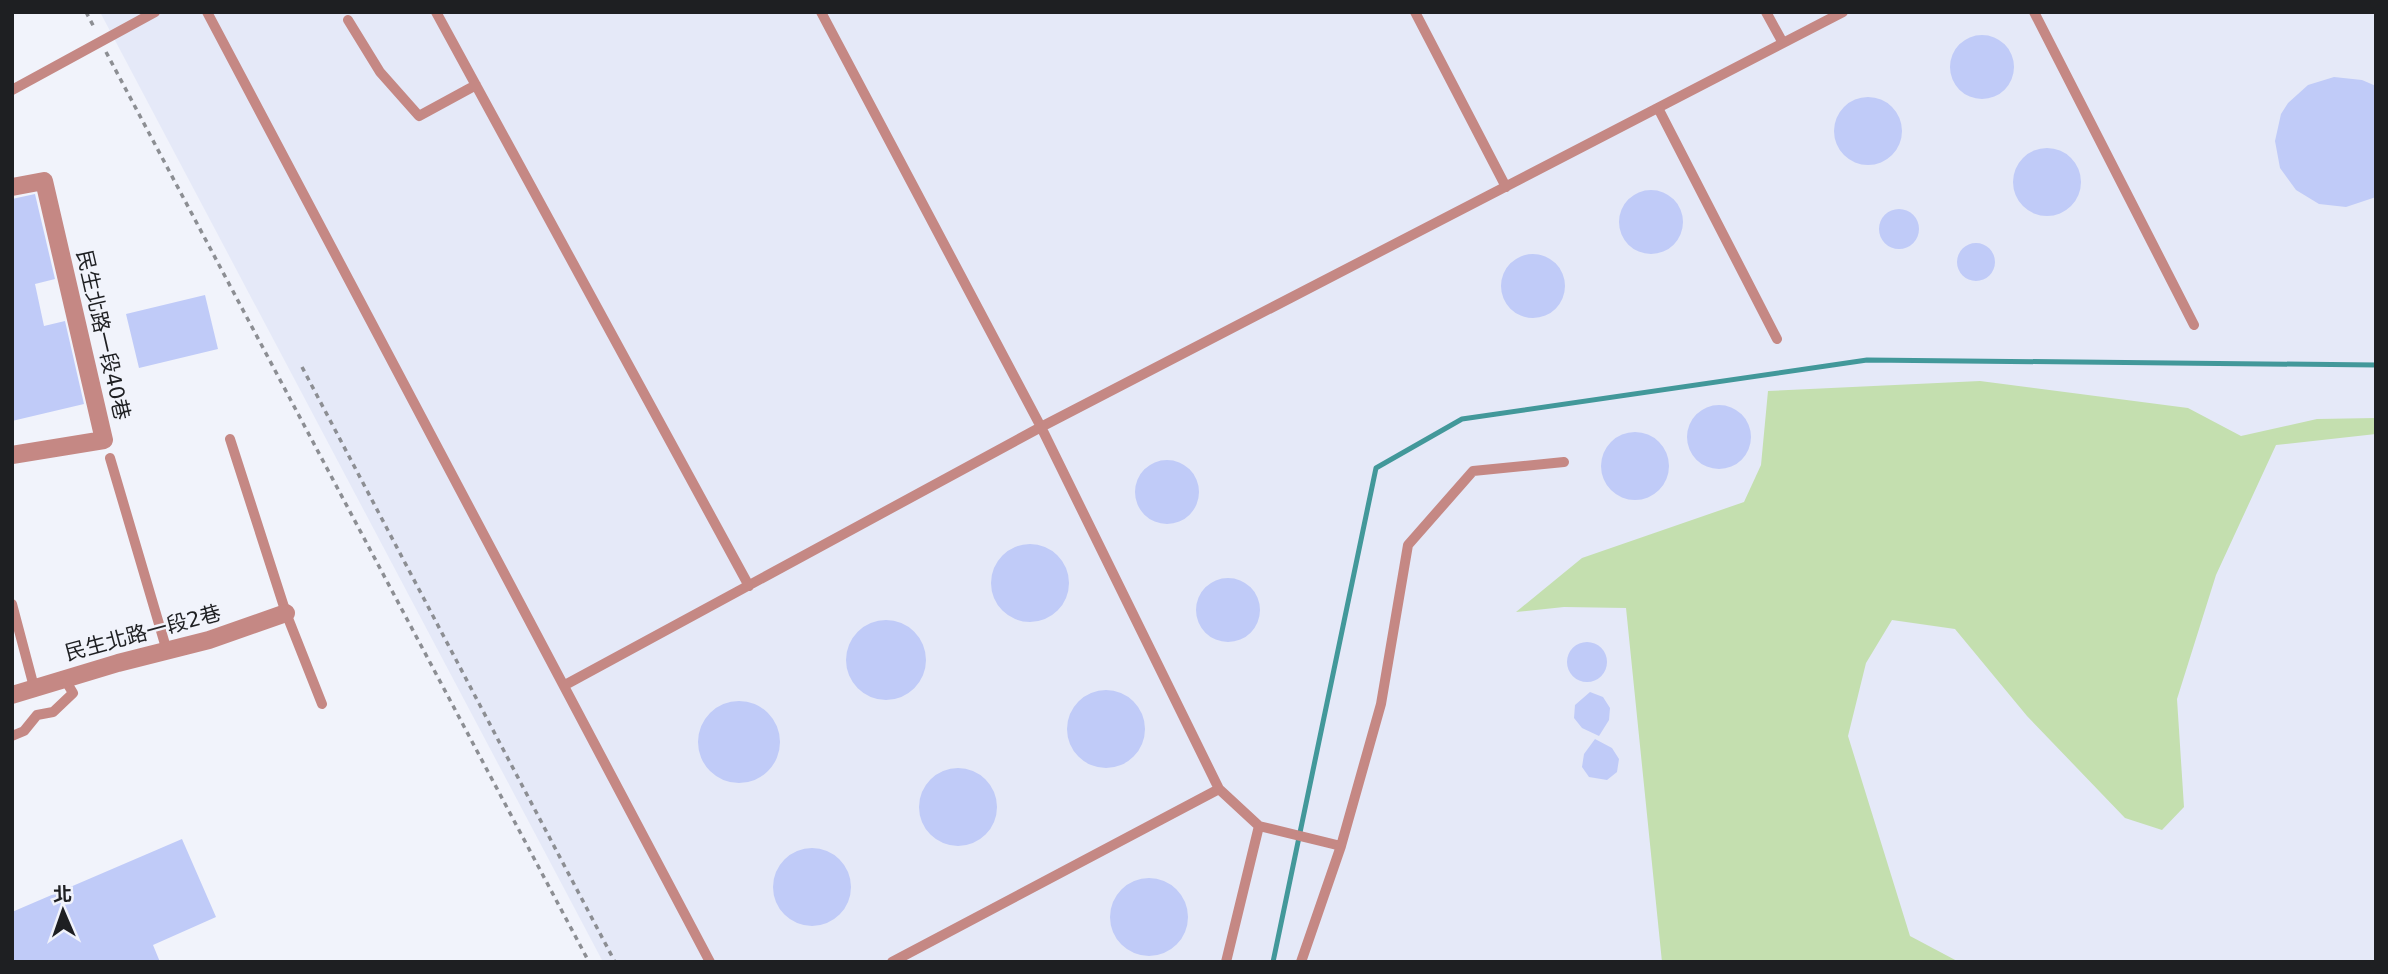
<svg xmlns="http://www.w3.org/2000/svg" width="2388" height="974" viewBox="0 0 2388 974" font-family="'DejaVu Sans','Noto Sans TC',sans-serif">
<rect width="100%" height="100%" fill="#f1f3fb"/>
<path fill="#e5e9f8" d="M100,12H2376V962H603Z"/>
<path fill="#c4dfaf" d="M1980,381L2188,408L2241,436L2317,419L2376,418V434L2276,445L2216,575L2177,699L2184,807L2162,830L2125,818L2027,716L1955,629L1892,620L1866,663L1848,736L1910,936L1959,962H1662L1626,608L1564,607L1516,612L1582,558L1744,502L1761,465L1768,391Z"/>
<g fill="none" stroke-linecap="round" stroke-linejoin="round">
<path stroke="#42989a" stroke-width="5" d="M1273,962L1376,468L1462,419L1867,360L2376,365"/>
</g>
<path fill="#c0cbf8" d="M1950 67a32 32 0 1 1 64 0a32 32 0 1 1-64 0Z
M2334,77L2362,80L2376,86V197L2346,207L2319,204L2296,190L2280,168L2275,141L2281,114L2288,103L2308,85Z
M1834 131a34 34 0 1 1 68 0a34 34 0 1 1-68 0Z
M2013 182a34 34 0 1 1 68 0a34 34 0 1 1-68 0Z
M1619 222a32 32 0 1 1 64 0a32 32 0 1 1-64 0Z
M35,194L55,279L35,284L44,326L65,321L84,404L12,421V199Z
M1879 229a20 20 0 1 1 40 0a20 20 0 1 1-40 0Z
M1957 262a19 19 0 1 1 38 0a19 19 0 1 1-38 0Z
M1501 286a32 32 0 1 1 64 0a32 32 0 1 1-64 0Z
M205,295L218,349L139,368L126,314Z
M1687 437a32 32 0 1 1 64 0a32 32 0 1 1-64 0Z
M1601 466a34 34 0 1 1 68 0a34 34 0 1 1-68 0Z
M1135 492a32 32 0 1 1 64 0a32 32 0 1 1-64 0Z
M991 583a39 39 0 1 1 78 0a39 39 0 1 1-78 0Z
M1196 610a32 32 0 1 1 64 0a32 32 0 1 1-64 0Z
M846 660a40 40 0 1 1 80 0a40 40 0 1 1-80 0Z
M1567 662a20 20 0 1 1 40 0a20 20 0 1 1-40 0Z
M1067 729a39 39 0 1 1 78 0a39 39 0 1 1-78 0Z
M1590,692L1603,697L1610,708L1609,720L1599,736L1582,728L1574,718L1575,705Z
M698 742a41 41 0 1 1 82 0a41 41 0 1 1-82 0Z
M1595,739L1612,748L1619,759L1617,772L1607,780L1589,777L1582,767L1584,754Z
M919 807a39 39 0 1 1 78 0a39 39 0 1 1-78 0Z
M182,839L216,917L153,945L160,962H12V912Z
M773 887a39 39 0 1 1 78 0a39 39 0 1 1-78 0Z
M1110 917a39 39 0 1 1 78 0a39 39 0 1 1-78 0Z"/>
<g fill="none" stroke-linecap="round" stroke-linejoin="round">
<path stroke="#8c8e93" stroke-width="3.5" stroke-dasharray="5 5" stroke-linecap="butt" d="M86,12L95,29
M106,52L589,962
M302,367L615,962"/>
<path stroke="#c58884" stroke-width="10" d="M207,12L710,962
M436,12L749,586
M821,12L1041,427L1219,789L1259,826L1341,846
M1415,12L1506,187
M1766,12L1783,43
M2034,12L2194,325
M348,20L380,72L419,116L476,85
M12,90L155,12
M1658,108L1777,339
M230,439L286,613L322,704
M110,458L167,651
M12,604L34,687
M565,685L1041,427L1843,12
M12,736L24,731L37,715L53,712L73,693L64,678
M892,962L1219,789
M1226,962L1259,826
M1301,962L1341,846L1381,704L1408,545L1473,471L1564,462"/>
<path stroke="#c58884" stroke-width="18" d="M12,187L44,181L104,440L12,455
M12,695L118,663L209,640L286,613"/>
</g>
<g text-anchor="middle" stroke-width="5" stroke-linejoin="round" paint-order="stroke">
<g font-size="21" fill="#1e1f22" stroke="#f1f3fb">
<text transform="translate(103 335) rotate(77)" y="7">民生北路一段40巷</text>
<text transform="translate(143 633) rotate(-15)" y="7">民生北路一段2巷</text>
</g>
</g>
<rect width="2388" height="974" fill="none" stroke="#1e1f22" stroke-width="28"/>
<g transform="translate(63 911) rotate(358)" stroke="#f1f3fb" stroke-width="5" paint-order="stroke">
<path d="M0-5L12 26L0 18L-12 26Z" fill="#1e1f22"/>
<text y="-10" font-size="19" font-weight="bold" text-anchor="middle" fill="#1e1f22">北</text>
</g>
</svg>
